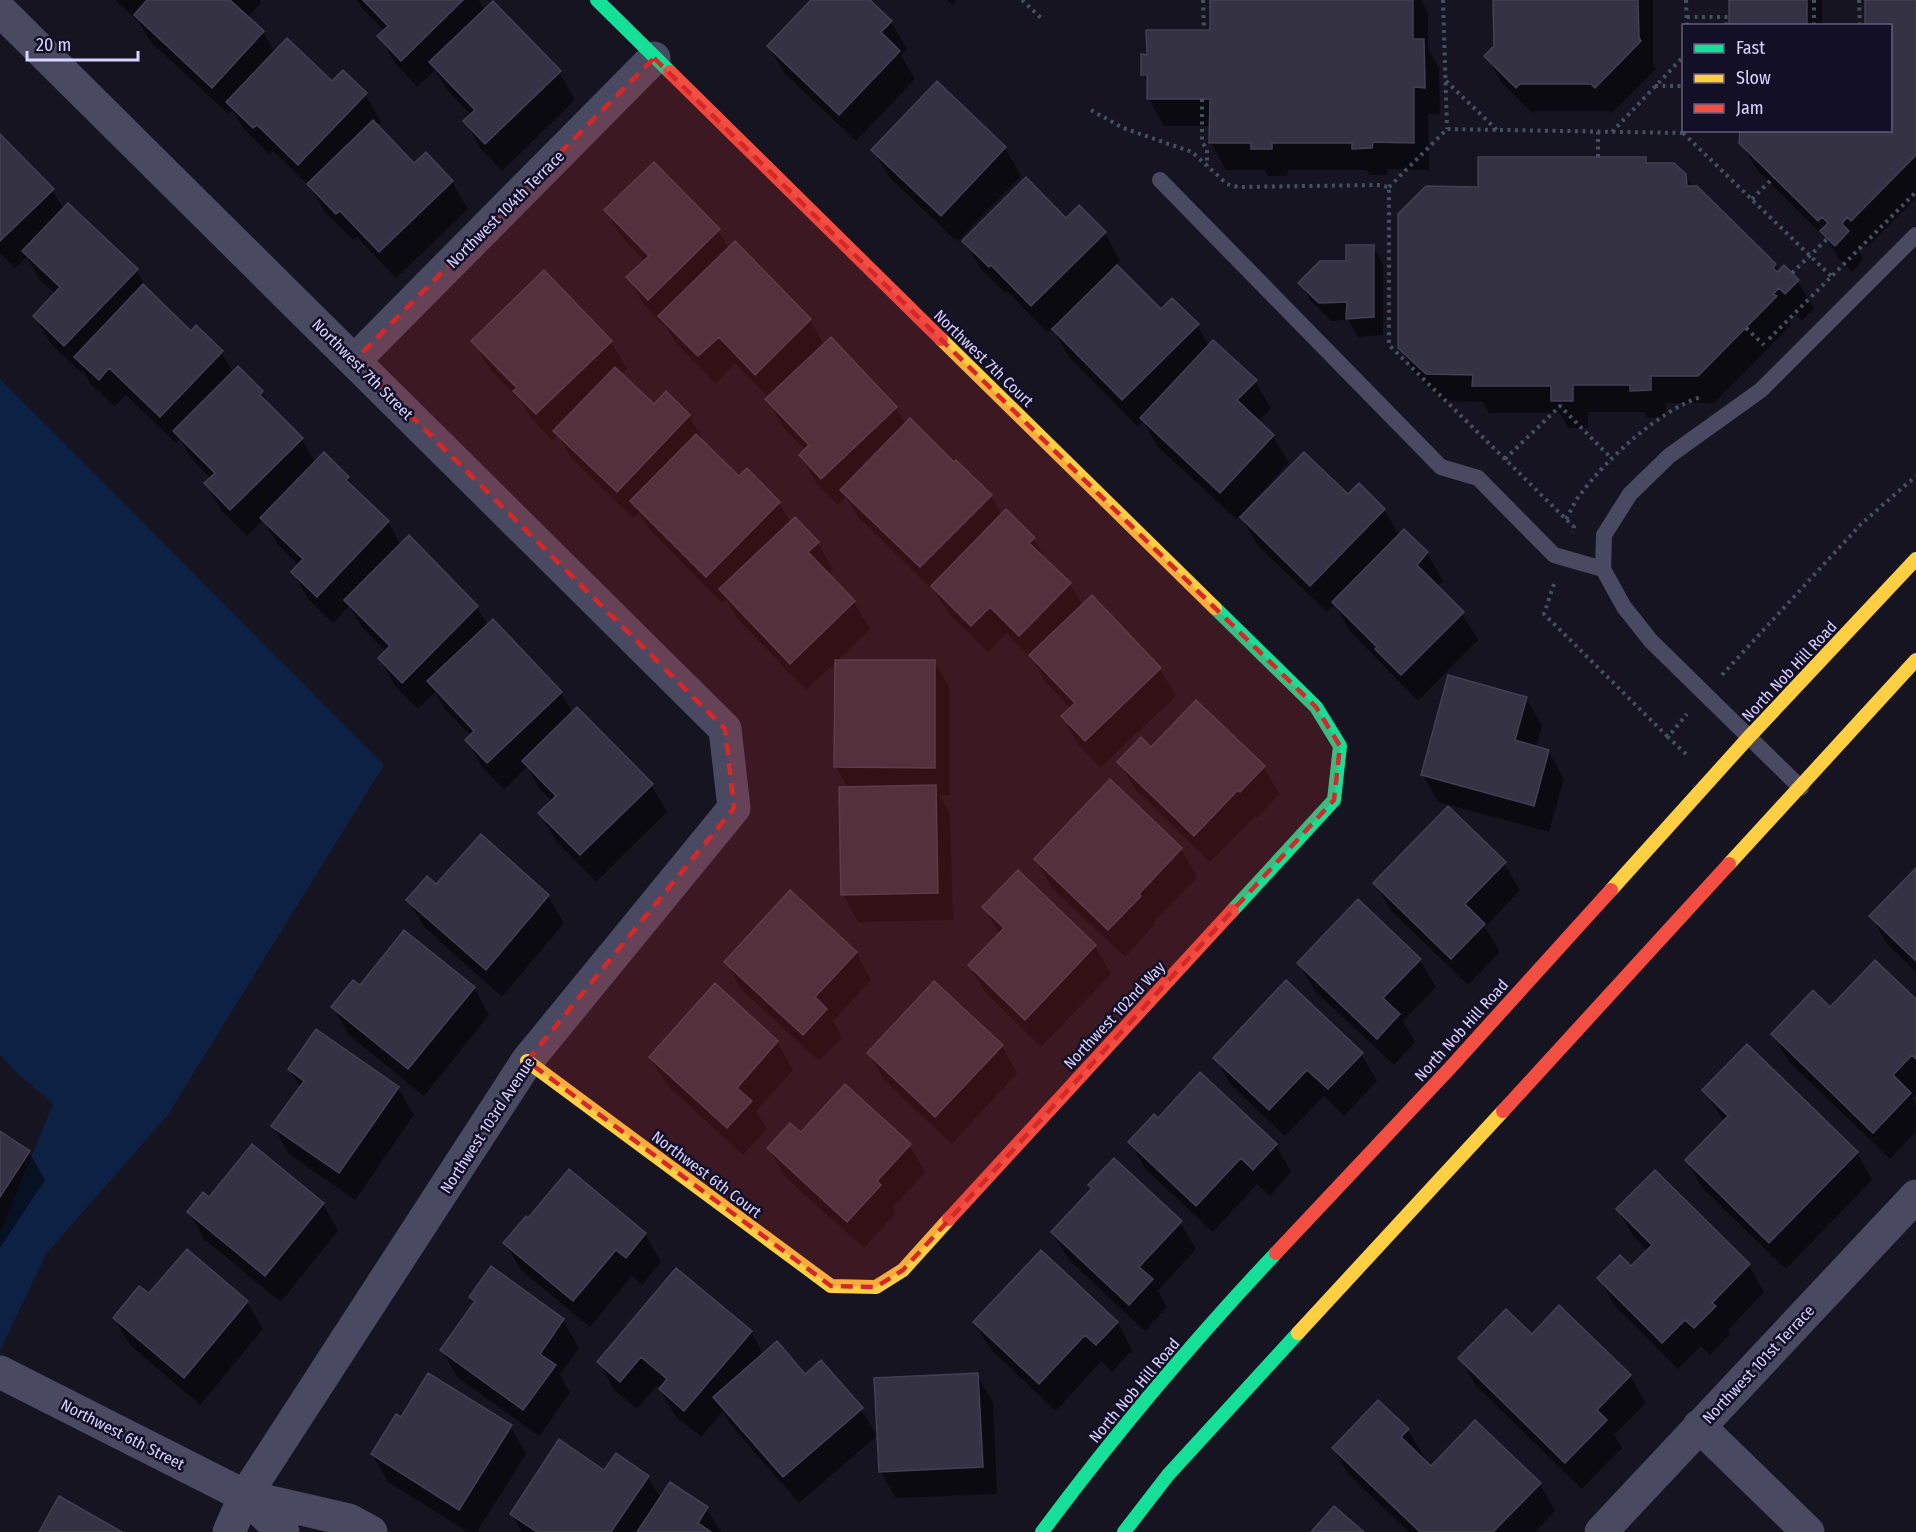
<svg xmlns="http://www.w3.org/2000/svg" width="1916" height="1532" viewBox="0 0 1916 1532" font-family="'Fira Sans Condensed',sans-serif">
<rect width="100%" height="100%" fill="#161421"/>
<path fill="#0d2144" d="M0,379L384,765L167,1116L46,1254L0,1351V1233L53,1104L17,1073L0,1055Z"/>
<path fill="#0007" d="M115,0H260L261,3L247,18L263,32L275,53L332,83L365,94L381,121L377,126L414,165L426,154L452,182L468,209L396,278L357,237L353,240L324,211L312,189L273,151L270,155L244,129L232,110L228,114L151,42L139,22Z
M357,0H479L485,11L559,72L575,100L502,171L480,148L465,121L471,115L447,90L435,70L417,87L395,63L379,36L384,31L362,8Z
M813,0H868L891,22L907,49L901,55L915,79L856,141L785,74L769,47Z
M947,0H958L952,5Z
M1212,0H1421L1428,13V49L1439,68L1440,115L1428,114L1429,170L1388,169L1387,175H1370L1366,170H1288L1287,176H1268L1265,170H1226L1211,143V126H1164L1149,99V84L1143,74L1148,56L1211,31Z
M1495,0H1653V65L1656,69L1611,114L1608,111H1536L1533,114L1502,83L1486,56L1496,46Z
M1731,0H1822V26H1726L1731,24Z
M1867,0H1916V198L1867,247L1863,244L1858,250L1863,260L1852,272L1838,258L1829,242L1757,170L1741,142L1890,130V26Z
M937,84L1005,148L1021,176L957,242L889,177L873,150Z
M0,136L52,190L64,209L136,270L149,292L191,333L221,352L234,373L238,369L262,392L272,409L302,439L315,462L348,478L356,491L388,522L401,545L409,537L477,607L488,626L493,621L561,693L573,713L651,785L667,812L596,882L556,841L540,813L552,801L539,788L527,767L504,790L482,767L467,740L471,736L445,709L435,692L418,709L395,686L380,659L386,652L362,627L349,606L333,623L308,599L293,572L299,566L278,545L263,520L247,536L222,511L206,484L211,479L191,458L180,439L176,443L126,395L115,406L91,385L83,370L81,372L51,344L35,317L56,294L39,279L27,257L15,268L0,253Z
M1645,159L1649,164L1685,175L1693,187L1775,265L1779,272L1798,281L1814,308L1802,321L1795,314L1789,321L1791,325L1714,403H1666V417L1647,418L1644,412H1588V428H1568L1560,413H1489L1483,402L1443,401L1416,375L1400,347L1479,188Z
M606,211L718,230L729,249L735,243L810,320L824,345L896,408L906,425L990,495L1002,515L1033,538L1047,561L1070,584L1083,606L1160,669L1176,696L1101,767L1078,744L1063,717L1071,709L1046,682L1033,660L1006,633L988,652L949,614L936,593L858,517L846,497L838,505L816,483L801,455L806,451L783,427L767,399L769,398L735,363L715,383L676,343L665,325L664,326L644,305L628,278L645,261L622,238Z
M1066,220L1105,233L1120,261L1115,266L1161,311L1197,325L1209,346L1255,381L1271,408L1258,422L1273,436L1289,463L1249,506L1251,507L1348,497L1384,509L1399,536L1404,531L1427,553L1443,581L1437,587L1462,613L1478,640L1418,701L1349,630L1335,604L1327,612L1257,545L1240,515L1236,519L1157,446L1143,421L1138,427L1069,357L1052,327L1047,332L1007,291L1005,293L980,268L964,241Z
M1373,246L1383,264V335L1358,337L1348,320L1331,321L1311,301L1300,283L1348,263Z
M473,341L611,342L627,369L621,375L654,406L689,416L705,443L739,478L779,503L791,523L818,543L833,570L828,575L854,602L870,629L837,661L935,662L950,689V795H939L950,814L953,920L858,922L843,894L848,788L836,767L837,661L806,690L736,617L726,599L722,603L648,528L639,513L633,518L571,458L558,435L552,440L531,418L522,403L489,368Z
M1526,698L1542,726L1536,748L1548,751L1564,779L1549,832L1438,802L1422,774Z
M1151,749L1264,767L1279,794L1257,818L1255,816L1210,862L1135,789L1119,762Z
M1110,781L1181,849L1197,877L1154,922L1155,924L1125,957L1051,887L1036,860Z
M481,836L548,896L564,923L502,997L424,927L408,900L436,886Z
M1504,863L1520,890L1485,927L1500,952L1468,985L1391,911L1375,883Z
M1916,870V972L1887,944L1871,916Z
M1018,872L1095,946L1111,974L1041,1047L985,992L969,965L999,934L984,907Z
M856,953L871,980L833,1021L842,1037L819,1061L741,989L726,962Z
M1420,960L1436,987L1403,1021L1415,1042L1394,1065L1315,991L1299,963Z
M715,986L777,1042L793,1070L756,1111L767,1129L743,1155L666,1084L650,1057Z
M360,987L474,988L489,1015L424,1096L349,1035L333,1007Z
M1916,1001V1094L1912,1098L1916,1105V1132L1890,1159L1788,1061L1773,1034L1830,1009Z
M1002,1046L1017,1073L952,1144L884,1080L869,1053Z
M1361,1054L1377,1081L1344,1116L1324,1096L1285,1136L1231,1085L1215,1058Z
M290,1070L398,1088L414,1115L355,1200L289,1154L273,1126L301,1088Z
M1704,1090L1857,1153L1872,1180L1786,1269L1702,1188L1687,1160L1724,1122Z
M1158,1120L1276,1145L1291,1172L1270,1196L1257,1184L1213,1232L1146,1170L1130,1142Z
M0,1133L29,1152L45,1180L0,1248Z
M801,1135L909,1145L925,1172L893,1207L896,1213L864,1248L784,1176L769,1148Z
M569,1171L645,1234L661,1262L642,1285L632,1276L590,1327L521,1270L505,1243L529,1220Z
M1090,1185L1180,1222L1196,1249L1158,1291L1167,1307L1145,1331L1069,1260L1053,1233L1093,1190Z
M209,1199L323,1204L338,1231L281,1302L204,1239L189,1212Z
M1618,1210L1749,1265L1764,1292L1728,1330L1730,1334L1710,1355L1701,1346L1678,1369L1615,1306L1599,1278L1631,1268L1648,1251L1634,1237Z
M187,1251L247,1302L263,1329L200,1405L130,1345L114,1318L149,1295Z
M491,1268L563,1320L579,1348L560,1375L570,1393L539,1436L457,1377L442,1350L474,1303L471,1297Z
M1117,1322L1132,1350L1112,1372L1101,1361L1056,1411L991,1350L975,1323Z
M751,1332L764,1355L861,1409L877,1436L799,1503L730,1424L723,1411L701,1437L676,1417L660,1390L662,1388L658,1384L637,1409L614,1390L599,1362Z
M1532,1336L1630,1376L1646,1403L1614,1435L1622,1448L1582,1489L1476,1386L1460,1358Z
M977,1375L993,1402L997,1494L896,1498L880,1471Z
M401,1419L510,1426L526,1454L477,1532H468L388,1482L372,1454Z
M1408,1430L1424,1457L1422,1459L1431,1469L1540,1484L1555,1511L1535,1532H1409L1349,1475L1333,1448Z
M604,1472L648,1477L661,1499L707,1509L721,1532H522L512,1514Z"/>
<path fill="#343243" stroke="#433f54" stroke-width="1.5" d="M147,0H230L264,31L212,88L134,15Z
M363,0H463L401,61L377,36L388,26Z
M811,0H870L892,21L881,32L900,51L839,115L767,46Z
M1210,0H1413V39H1424L1425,88L1414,87V143L1373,142L1372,148L1352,149V143H1272V149H1251V143H1209L1210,99H1147V75H1141V54L1147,55L1146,30H1210Z
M1493,0H1638L1639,38L1641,41L1595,88L1591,84H1520L1516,88L1484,56L1494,46Z
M1729,0H1807V26H1725V23H1729Z
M1865,0H1916V155L1851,221L1847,217L1842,224L1849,231L1835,246L1820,231L1828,223L1822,217L1818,221L1739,143L1740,130H1890V26H1865Z
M493,1L561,71L485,144L463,121L475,110L429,62Z
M287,38L332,81L343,70L367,93L298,165L257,125L253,128L226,102Z
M937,81L1006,147L941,216L871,150Z
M373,120L414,163L426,152L453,181L379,252L340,211L336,214L307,184Z
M0,134L54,189L0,241Z
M1478,157H1646V163H1674L1686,174L1687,186H1697L1776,264L1773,268L1777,272L1784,265L1799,280L1785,294L1779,288L1773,294L1777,296L1698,376H1651V390L1630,391V385H1573V401H1551V386H1472L1473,375L1426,374L1398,348V214L1426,186L1478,187Z
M654,162L720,229L648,300L626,277L649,256L604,210Z
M1026,177L1066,218L1079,205L1106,232L1031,306L991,265L989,267L962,241Z
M68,203L138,269L64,346L33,316L60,287L22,251Z
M735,241L811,319L755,375L719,337L698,356L658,316Z
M1346,245H1374V317L1346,319L1347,302L1319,303L1298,283L1320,261H1346Z
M1117,265L1161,309L1172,298L1199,324L1122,400L1052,329Z
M544,270L612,341L536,414L513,391L517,388L471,341Z
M143,284L191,331L196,325L223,351L160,417L109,368L99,380L74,357Z
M831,337L897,407L821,479L799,455L809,445L765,399Z
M1213,340L1257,380L1237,400L1274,435L1220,493L1140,418Z
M238,366L263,391L260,395L303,438L230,510L204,483L215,473L173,431Z
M615,367L654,404L666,391L690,415L617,492L553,431Z
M910,418L954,462L956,460L992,495L920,567L840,490Z
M696,434L739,476L747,468L780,502L706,577L630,501Z
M324,452L349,477L346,480L389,521L317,597L291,572L303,559L260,518Z
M1304,452L1348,494L1359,483L1385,509L1310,586L1240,517Z
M1006,509L1035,538L1029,543L1071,583L1019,636L990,607L971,626L931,586Z
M795,517L819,542L808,552L855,601L790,664L719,589Z
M1404,529L1428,552L1417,565L1464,612L1401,675L1375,649L1377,647L1332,602Z
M409,535L478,606L402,683L378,658L390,646L344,600Z
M1092,595L1161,668L1085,741L1061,716L1075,703L1029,655Z
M493,619L562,692L487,763L465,740L474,731L427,681Z
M835,660H935V768L834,767Z
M1448,675L1527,697L1515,740L1549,750L1534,806L1421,775Z
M1196,700L1265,766L1240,792L1238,790L1194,836L1117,762L1141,737L1151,747Z
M577,707L653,784L580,855L538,813L556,796L522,761Z
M1110,779L1182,848L1139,894L1141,896L1108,930L1034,859Z
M936,785L938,893L841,895L839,787Z
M1448,806L1506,862L1465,904L1485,924L1451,959L1373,883Z
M481,834L549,895L486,970L406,900L427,876L436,884Z
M1916,868V961L1869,916Z
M1018,870L1096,945L1025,1020L968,965L1004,928L982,907Z
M790,890L857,952L815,997L827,1009L803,1035L724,962Z
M1358,899L1421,959L1383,998L1400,1014L1377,1039L1297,963Z
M404,930L475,987L408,1069L331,1007L353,980L360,985Z
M1875,960L1916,999V1059L1912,1055L1893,1075L1911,1093L1873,1133L1771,1034L1813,990L1830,1007Z
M1286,980L1363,1053L1328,1089L1307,1070L1269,1110L1213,1058Z
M934,981L1003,1045L935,1117L867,1053Z
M715,983L778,1041L737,1088L752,1101L727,1128L649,1057Z
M316,1029L399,1087L339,1173L271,1126L304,1081L288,1069Z
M1747,1044L1858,1152L1769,1243L1685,1160L1728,1116L1702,1090Z
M1200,1072L1277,1144L1253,1170L1241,1158L1196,1206L1128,1142L1154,1114L1158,1118Z
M845,1084L911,1144L877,1181L881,1185L847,1222L767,1148L790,1123L801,1132Z
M0,1131L30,1151L0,1197Z
M252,1144L324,1203L265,1276L187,1212L203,1192L209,1197Z
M1114,1158L1182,1221L1139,1267L1153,1279L1129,1305L1051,1232L1092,1188L1088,1185Z
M569,1169L646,1233L626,1258L616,1250L573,1301L503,1243L526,1216L528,1218Z
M1655,1170L1750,1264L1712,1303L1716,1306L1694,1328L1685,1320L1662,1343L1597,1278L1620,1255L1631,1266L1652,1245L1616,1209Z
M187,1249L248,1301L184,1378L113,1318L139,1286L149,1293Z
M1041,1250L1118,1322L1096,1345L1085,1335L1039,1384L973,1322Z
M491,1266L564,1319L540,1354L556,1365L523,1410L440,1350L475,1301L469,1297Z
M676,1268L752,1331L684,1411L659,1389L667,1379L641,1357L620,1382L597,1362Z
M1559,1305L1631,1375L1597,1410L1607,1420L1565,1463L1458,1358L1506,1309L1532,1334Z
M777,1341L805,1374L821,1360L863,1408L783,1477L713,1397Z
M428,1373L512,1425L459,1510L371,1454L396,1414L401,1417Z
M978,1373L983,1467L879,1472L874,1378Z
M1378,1400L1409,1429L1401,1437L1431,1466L1475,1420L1541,1483L1493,1532H1420L1332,1448Z
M559,1439L604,1470L616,1453L649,1476L611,1532H537L510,1514Z
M670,1482L708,1507L698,1523L711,1532H637Z
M59,1496L122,1532H39Z
M1334,1506L1364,1532H1311Z"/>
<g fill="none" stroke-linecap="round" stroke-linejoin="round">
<path stroke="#44505f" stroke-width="4" stroke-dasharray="3 4.5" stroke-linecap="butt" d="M1022,0L1041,18
M1203,0L1204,29
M1443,0L1447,129
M1686,0L1687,26
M1814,0V26
M1859,0L1860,26
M1687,17H1729
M1446,81L1497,130
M1655,86H1684
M1202,99V142L1207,149V166
M1091,110L1123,128L1192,152L1227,184L1238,187L1378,185L1389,187V345L1574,527L1572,532
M1612,132L1684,56
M1683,133L1831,276
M1598,157V132
M1389,187L1447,129L1683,133L1684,126
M1752,199L1774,177
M1792,273L1828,238
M1746,328L1764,345
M1769,339L1916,192
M1505,459L1560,406L1612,459
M1566,519C1571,511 1574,502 1580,495C1604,461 1661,409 1701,397
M1554,584L1544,614L1668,737
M1722,675L1861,524L1916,476
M1686,754L1668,737L1687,714"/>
<path stroke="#4a4962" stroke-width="16" d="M1160,180L1441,467L1478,478L1554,555L1603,569
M1801,788L1651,641L1624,607L1603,569L1604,535L1630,494L1669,456L1761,390L1916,235"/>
<path stroke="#4a4962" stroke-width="33" d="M0,10L725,729L734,808L527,1061L245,1496L229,1532
M355,360L654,58
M0,1372L245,1496L349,1520L371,1532
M1699,1426L1808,1532
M246,1497L283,1532
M1601,1532L1916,1196"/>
<path stroke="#16e098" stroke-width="14" d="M597,0L670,72
M1215,608L1316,707L1340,746L1334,800L1232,911
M1042,1532C1114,1435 1193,1341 1276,1253
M1124,1532L1168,1475L1298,1333"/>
<path stroke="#ffcf43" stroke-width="14" d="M941,339L1215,608
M1729,864L1916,660
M1611,890L1748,738L1916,559
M527,1061L831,1286L876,1287L903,1270L949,1219
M1298,1333L1503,1111"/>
<path stroke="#f24e42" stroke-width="14" d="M670,72L941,339
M1503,1111L1729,864
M949,1219L1232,911
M1276,1253L1450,1068L1611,890"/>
</g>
<path fill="#d62828" fill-opacity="0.2" stroke="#d62828" stroke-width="4.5" stroke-dasharray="12 8" stroke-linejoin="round" d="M654,58L1316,707L1340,746L1334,800L903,1270L876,1287L831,1286L527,1061L734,808L725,729L355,360Z"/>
<g text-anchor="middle" stroke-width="5" stroke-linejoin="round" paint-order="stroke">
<g font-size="16" fill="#d9d4ff" stroke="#130f26">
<text transform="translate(505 209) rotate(-45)" y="6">Northwest 104th Terrace</text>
<text transform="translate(984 358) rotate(44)" y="6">Northwest 7th Court</text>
<text transform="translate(363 369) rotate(45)" y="6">Northwest 7th Street</text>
<text transform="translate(1789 671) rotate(-47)" y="6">North Nob Hill Road</text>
<text transform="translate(1114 1015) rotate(-47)" y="6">Northwest 102nd Way</text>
<text transform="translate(1461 1030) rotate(-48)" y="6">North Nob Hill Road</text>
<text transform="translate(487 1125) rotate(-57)" y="6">Northwest 103rd Avenue</text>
<text transform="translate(707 1174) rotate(37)" y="6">Northwest 6th Court</text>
<text transform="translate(1758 1364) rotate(-47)" y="6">Northwest 101st Terrace</text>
<text transform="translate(1134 1390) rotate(-50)" y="6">North Nob Hill Road</text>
<text transform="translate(123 1434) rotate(27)" y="6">Northwest 6th Street</text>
</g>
</g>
<rect x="1682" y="24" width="210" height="108" fill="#130f26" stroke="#625e7d" stroke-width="1.5"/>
<rect x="1694" y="44" width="30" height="9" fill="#16e098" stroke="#625e7d" stroke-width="1.5"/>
<text x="1736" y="54" font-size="18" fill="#d9d4ff">Fast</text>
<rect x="1694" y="74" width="30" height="9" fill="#ffcf43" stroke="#625e7d" stroke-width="1.5"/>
<text x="1736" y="84" font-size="18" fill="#d9d4ff">Slow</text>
<rect x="1694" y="104" width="30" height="9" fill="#f24e42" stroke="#625e7d" stroke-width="1.5"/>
<text x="1736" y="114" font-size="18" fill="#d9d4ff">Jam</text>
<path d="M27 51v9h111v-9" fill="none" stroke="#d9d4ff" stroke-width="3"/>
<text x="36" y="51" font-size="18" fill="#d9d4ff" stroke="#130f26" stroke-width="4.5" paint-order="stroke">20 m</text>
</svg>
